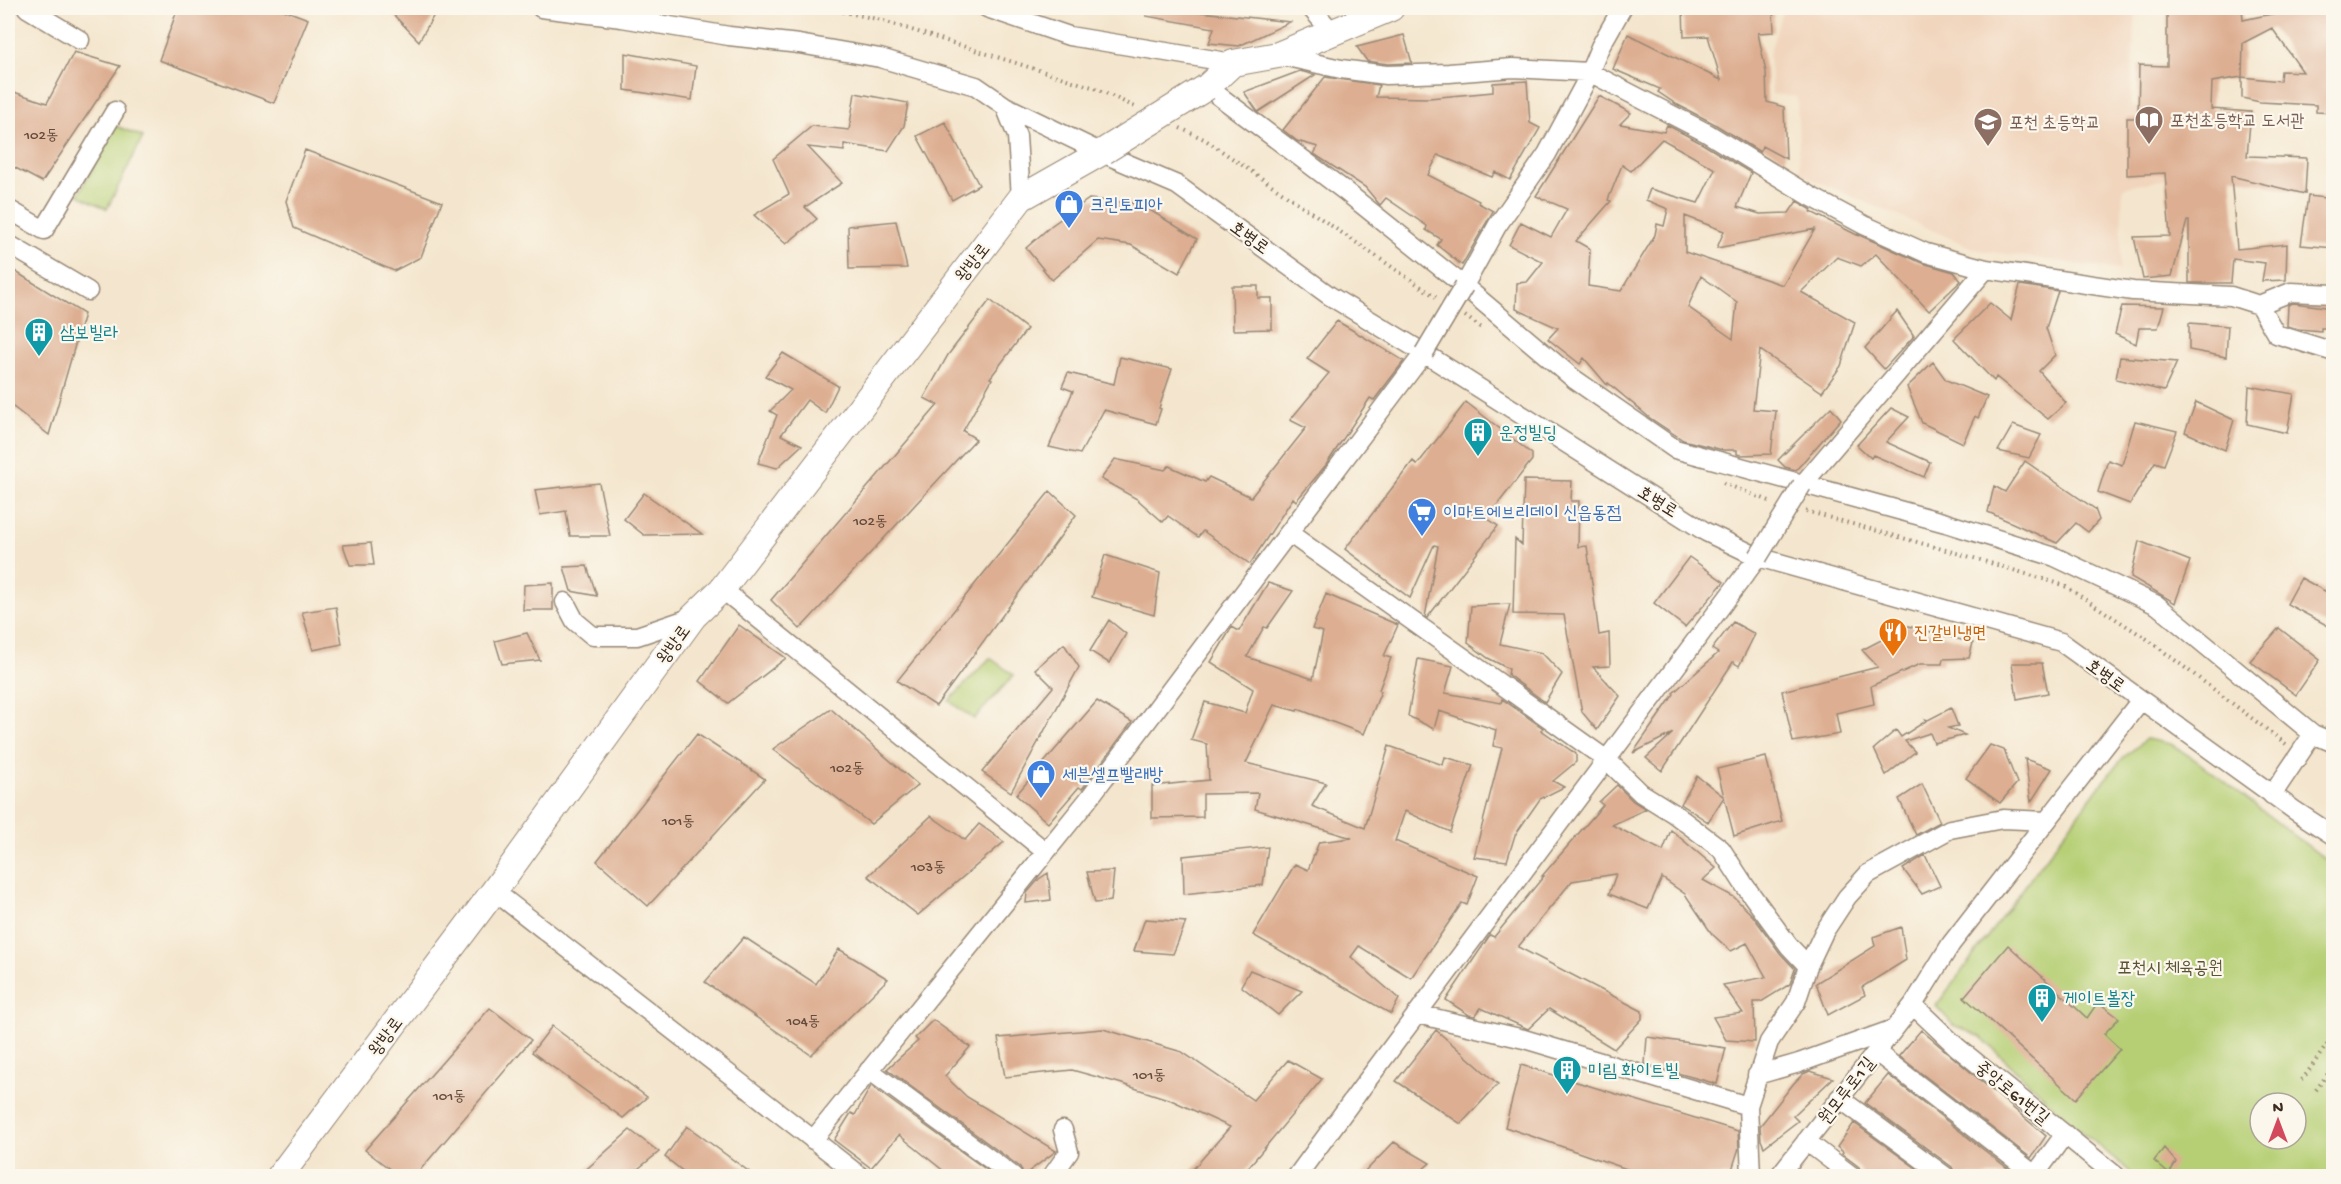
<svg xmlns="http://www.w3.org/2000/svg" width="2341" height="1184" viewBox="0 0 2341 1184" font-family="'Gochi Hand','Poor Story',sans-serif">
<rect width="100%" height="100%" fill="#fbf7ec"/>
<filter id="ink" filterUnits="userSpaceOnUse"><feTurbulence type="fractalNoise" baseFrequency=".0167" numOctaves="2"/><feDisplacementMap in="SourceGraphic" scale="12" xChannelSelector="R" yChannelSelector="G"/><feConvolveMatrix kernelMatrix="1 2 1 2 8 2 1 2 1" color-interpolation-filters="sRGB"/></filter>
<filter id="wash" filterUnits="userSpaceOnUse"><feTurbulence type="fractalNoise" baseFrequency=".008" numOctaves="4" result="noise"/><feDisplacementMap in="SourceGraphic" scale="24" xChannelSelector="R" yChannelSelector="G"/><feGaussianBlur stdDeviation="1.35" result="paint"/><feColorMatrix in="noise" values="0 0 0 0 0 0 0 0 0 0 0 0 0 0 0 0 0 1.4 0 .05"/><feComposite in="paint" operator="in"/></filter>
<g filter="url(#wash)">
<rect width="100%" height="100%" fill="#f4e6ce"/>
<path fill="#f1d5bd" d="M1783,8H2136L2130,105L2177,120L2176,177L2123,188L2120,270L1978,250L1800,174L1797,97L1772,94L1769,55Z"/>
<path fill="#b6cf75" stroke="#787c4a" stroke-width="1.5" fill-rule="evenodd" d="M116,126L143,137L107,209L78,195Z
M990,658L1014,675L974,719L949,701Z
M2146,739L2171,744L2197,761L2333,865V1176H2135L2067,1119L1981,1037L1953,1025L1936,1006L2097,789L2122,759ZM2260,1103H2296V1139H2260Z"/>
<g id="blocks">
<path fill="#ddae91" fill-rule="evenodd" d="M178,8H279L308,19L274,103L159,60Z
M387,8H438L419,41Z
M1147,8H1203L1202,12L1290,22L1239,46L1209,43L1214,28L1146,16Z
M1683,8H1773L1774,32L1758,33L1766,72L1767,102L1784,107L1786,159L1762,146L1760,152L1713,123L1676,104L1658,92L1660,89L1613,69L1628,34L1721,80L1708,36L1684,37Z
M2167,8H2242L2243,20L2295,9L2296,8H2334V113L2316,112V105L2260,102L2242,98V77L2212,82L2211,109L2251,112L2247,156L2307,158L2305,194L2231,176L2237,249L2287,244L2286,280L2262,281L2265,263L2233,259L2231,283H2189V221H2187L2172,276L2143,279L2134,237L2170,236L2165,173L2127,175V118H2138L2139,65L2167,66ZM2272,28L2303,72L2281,71L2280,81L2242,77L2243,43Z
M1404,35L1412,63L1388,64L1367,61L1357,47Z
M74,52L120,66L42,182L8,164V90L47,103Z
M625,53L696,66L692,100L625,90Z
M1300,71L1315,75L1258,112L1244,92Z
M1325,77L1379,85L1376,97L1429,98L1493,92V83L1527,81L1530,123L1540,128L1510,180L1495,172L1492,177L1438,155L1428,175L1479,201L1478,203L1493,211L1462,265L1437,245L1441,239L1426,230L1427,226L1386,198L1380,205L1365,187L1314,154L1318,147L1297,141L1283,130Z
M855,93L908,103L904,126L888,151L844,144V151L808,147L842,183L805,207L817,219L786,244L754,215L789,194L773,159L812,126L849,130Z
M1599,96L1631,113L1620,124L1664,132L1667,125L1701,143L1751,173L1737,207L1760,214L1789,213L1797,201L1812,210L1811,212L1859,236L1857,234L1922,263L1954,272L1961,281L1929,311L1912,293L1913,292L1909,289L1876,254L1861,266L1837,257L1801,292L1855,322L1841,366L1822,392L1760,350L1753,409L1776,411L1771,454L1741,455L1737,454V450H1723L1683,440L1650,418L1608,383L1607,385L1584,358L1580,364L1548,339L1558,328L1516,309L1517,283L1527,282L1543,262L1509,245L1521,222L1551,237L1567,209L1536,196ZM1662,139L1715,169L1698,203L1650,189L1646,200L1668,209L1664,226L1657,224L1655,235L1621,291L1588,286L1590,249L1576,241L1611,201L1608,200L1622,165L1631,171ZM1685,216L1724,231L1717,248L1815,229L1783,285L1685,252ZM1701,276L1737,302L1733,339L1688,307Z
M945,122L979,185L952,200L917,136Z
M305,150L442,202L421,257L394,271L294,228L286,201Z
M2308,196L2334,199V248L2301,245Z
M1089,199L1140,204L1197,239L1179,273L1131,245L1098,240L1052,280L1026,248L1052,225Z
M896,221L907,268L849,269L848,226Z
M8,267L84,314L49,435L8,403Z
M2020,285L2058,291L2046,328L2055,355L2039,371L2066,403L2048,419L1996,377L1994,381L1954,339L1990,303L2011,320Z
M1232,286H1258V298H1272V329L1233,330Z
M990,300L1027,329L990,378L992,379L963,431L976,439L800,629L771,600L938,405L924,398L948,355Z
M2293,303L2334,308V328H2321V331L2299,329L2287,326L2288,305Z
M2122,306L2164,307L2158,328H2139L2136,344L2115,334Z
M1897,311L1914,336L1884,369L1865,348Z
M1337,321L1404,361L1374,400L1370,398L1326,465L1296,501L1293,498L1250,564L1203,531L1198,537L1168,516L1163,522L1137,499L1101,479L1115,459L1165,470L1169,466L1205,482L1209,477L1251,497L1306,428L1290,420L1329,373L1307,359Z
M2189,323L2228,326L2226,357L2189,350Z
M783,353L838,386L825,413L807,400L781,435L802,445L777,468L758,463L777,415L770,411L791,390L765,376Z
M1120,357L1172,369L1159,408L1161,409L1156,424L1104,410L1080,454L1049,447L1073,391L1062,387L1068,373L1114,384Z
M2120,357L2177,362L2164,391L2116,379Z
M1933,362L1946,380L1987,397L1978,418L1975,416L1963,443L1922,423L1907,387Z
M2249,386L2294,394L2287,433L2247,424Z
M1466,402L1532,454V460L1487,518L1498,526L1427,618L1425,617L1438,546L1434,545L1410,598L1345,549L1413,461L1417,465Z
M2196,402L2234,420L2225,450L2185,432Z
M1831,407L1841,419L1796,470L1785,467L1778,460Z
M1891,408L1909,417L1886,442L1930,462L1924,477L1873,455L1871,458L1857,445Z
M2135,421L2177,431L2164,465L2155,462L2130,504L2098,492L2108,460L2122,465Z
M2013,425L2041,435L2029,458L1998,451Z
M2025,461L2095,509L2099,520L2088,532L2076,523L2057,543L1988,512L1994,486L2005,492Z
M1524,480L1572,481L1571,501H1579L1578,547L1587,546L1599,635L1609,633L1610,666L1593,667L1620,696L1597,730L1582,712L1564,615L1513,614L1515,539L1522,545Z
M599,483L610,536H570L566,511L540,515L535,490Z
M1050,491L1076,515L936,706L897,681Z
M644,493L702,534L644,535L624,519Z
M2139,541L2190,561L2175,603L2131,577Z
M371,543L374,565H350L343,545Z
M1105,555L1160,573L1154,615L1092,597Z
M1689,557L1724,582L1685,627L1654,603Z
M587,566L597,596L571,591L564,567Z
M2301,578L2334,596V629L2287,604Z
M553,583V610H523L524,585Z
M1268,583L1293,591L1267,628L1264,627L1247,657L1313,679L1323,632L1312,629L1326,594L1398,625L1384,656L1391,658L1379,690L1381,691L1364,734L1298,709L1297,711L1274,705L1246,763L1326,783L1312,806L1365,828L1389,746L1443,765L1445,757L1473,765L1450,832L1405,811L1395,841L1478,876L1467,905L1462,903L1411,978L1359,946L1351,957L1399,999L1391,1014L1253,935L1295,864L1308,870L1319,842L1352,838L1255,809L1258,793L1203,794V817L1152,818V786L1209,780L1207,744L1191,740L1205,702L1245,713L1253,689L1211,662L1232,627L1239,631Z
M1510,604L1500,644L1542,653L1562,674L1545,702L1508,675L1509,669L1488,658L1468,643L1471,606Z
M336,607L342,644L313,650L302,612Z
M1109,620L1126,634L1109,663L1090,651Z
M1733,622L1755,634L1739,666L1733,662L1662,771L1646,758L1673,733L1633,753L1674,694L1673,693L1718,653L1712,649Z
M739,625L786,658L728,703L700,681Z
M1908,626L1973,643L1969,658L1943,659L1942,664H1920L1871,686L1874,704L1836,713L1840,734L1793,742L1782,691L1878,667L1862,650Z
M2279,628L2320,660L2296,695L2250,661Z
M527,633L540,660L502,664L495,641Z
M1064,644L1079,667L1011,792L982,772L1053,687L1035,669Z
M1418,659L1453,666L1445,693L1501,703L1502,699L1543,728L1541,730L1576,754V762L1553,781L1564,787L1540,799L1515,835L1507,861L1474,857L1502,748L1493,746L1496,730L1439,711L1434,729L1408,716Z
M2012,663H2042L2048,693L2017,699Z
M1097,701L1132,722L1082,789L1079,787L1048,823L1016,795Z
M1951,708L1958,726L1948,728L1965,735L1934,743L1930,733L1905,741L1915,752L1886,775L1874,749L1896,730L1901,737L1926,721L1925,719L1928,720Z
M831,709L918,785L871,824L773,749Z
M697,734L765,779L648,906L597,861Z
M1990,745L2004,750L2017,783L2000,803L1966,778Z
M1766,757L1782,821L1734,836L1717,769Z
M2025,759L2052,769L2031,802Z
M1697,776L1724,797L1708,822L1681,804Z
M1922,784L1940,822L1916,835L1899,799Z
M1617,785L1633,801L1646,809L1612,825L1663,851L1671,830L1716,868L1703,880L1734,897L1753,916L1780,953L1795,969L1790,984L1761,1002H1754L1755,1042L1726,1040L1713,1017L1743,1013L1723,985L1766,977L1747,943L1731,951L1712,934L1685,894L1662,878L1648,909L1609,894L1616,874L1572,881L1518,947L1642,1011V1019L1614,1049L1549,1009L1528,1029L1481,1008L1475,1016L1469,1015L1446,1000L1490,935L1494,937L1544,876H1542L1603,805L1599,802Z
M931,816L965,840L979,824L1004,842L918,915L868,876Z
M1268,847L1263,885L1184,894L1183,856Z
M1925,855L1940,886L1922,894L1903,869Z
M1114,871L1111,901L1095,903L1087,872Z
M1048,873L1051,900L1026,903L1027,893L1039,879Z
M1145,919L1186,922L1173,954L1134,951Z
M1901,927L1906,960L1862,987L1865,995L1828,1015L1816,983L1875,946L1873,937Z
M744,937L816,984L839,949L888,979L811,1055L705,982Z
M2008,945L2087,1018L2098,1002L2119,1018L2104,1034L2120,1049L2076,1099L1964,997Z
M1250,970L1302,991L1278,1015L1241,986Z
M490,1008L531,1040L415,1176H399L365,1150Z
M933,1020L970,1047L945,1076L967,1097L1056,1151L1024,1175L1020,1167L887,1069L918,1041L915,1038Z
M552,1026L647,1097L623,1118L532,1052Z
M1103,1029L1182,1052L1253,1100L1288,1060L1322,1079L1241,1176H1187L1230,1127L1171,1100L1119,1083L1072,1070L1005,1077L998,1038Z
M1436,1030L1498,1084L1461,1124L1396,1081Z
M1921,1030L2046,1136L2031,1158L1899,1056Z
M1647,1037L1726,1048L1717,1084L1645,1064Z
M1521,1065L1738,1131L1739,1148L1730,1176H1647L1505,1127Z
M1810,1071L1833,1078L1793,1116L1798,1121L1764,1147L1761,1140L1760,1126L1794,1083L1803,1074Z
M1888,1075L2011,1171L2007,1176H1956L1952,1167L1865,1103Z
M871,1086L995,1176H950L899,1135L871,1168L834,1140L851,1113L855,1115Z
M1854,1123L1927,1176H1863L1859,1167L1842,1154L1843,1152L1837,1147Z
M687,1126L755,1176H689L665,1157Z
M630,1130L659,1152L629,1176H579Z
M1394,1142L1430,1163L1415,1176H1361Z
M2164,1148L2176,1162L2169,1174L2154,1161Z"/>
</g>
</g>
<g filter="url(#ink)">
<use href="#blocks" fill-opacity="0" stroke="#988876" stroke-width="1.5"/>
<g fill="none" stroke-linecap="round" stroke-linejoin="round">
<g stroke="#988876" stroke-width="21">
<path id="street" d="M27,8L80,40
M541,8L622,18L729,36L799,44L880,58L976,86L1005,106L1017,136L1021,198
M987,8L1069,36L1233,63
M1311,8L1332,32
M1278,55L1341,69L1386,75L1449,73L1513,68L1589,72L1707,133L1810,196L1864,225L1926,253L1986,269L2133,291L2231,296L2259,305L2276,334L2334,352
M1207,87L1345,191L1464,286L1574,379L1675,449L1946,523L2055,557L2157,605L2313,734L2334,743
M1005,106L1100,152L1177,185L1330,296L1424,353L1706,532L1758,557L2061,642L2294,810L2334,836
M8,209L44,230L115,111
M8,244L88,291
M1464,286L1497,226L1547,154L1584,85L1600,47L1622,8
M2259,305L2291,292L2334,294
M1802,485L1986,269
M1289,533L1607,760L1641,793L1673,813L1721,849L1745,886L1789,946L1808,966
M722,589L1046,852
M565,602L575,621L593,636H637L693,617
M2272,795L2313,734
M494,891L860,1176
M1913,1005L1957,1047L2116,1176
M1417,1014L1524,1039L1748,1106
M1876,1052L2035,1175
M869,1070L1013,1176
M1757,1075L1799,1063L1894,1029
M1839,1098L1945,1176
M813,1140L1087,801L1424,353
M1806,1141L1852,1176
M1052,1176L1069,1152L1063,1130
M1297,1176L1366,1082L1758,557
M1751,1176L1748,1106L1769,1042L1796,1002L1808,966L1824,932L1847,897L1868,874L1950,829L2003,819L2046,821
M1779,1176L1913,1005L1951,944L2141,700
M2034,1176L2065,1134"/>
</g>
<g stroke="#988876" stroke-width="28">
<path id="secondary" d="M1207,87L1233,63L1278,55L1391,8
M280,1176L494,891L693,617L722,589L1021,198L1104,151"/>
</g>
<path stroke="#988876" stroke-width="4" stroke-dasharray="1.5 4.5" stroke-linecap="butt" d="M825,8L877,19L1095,88L1135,107
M1180,128L1204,139L1436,297
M1465,316L1483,329
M1723,483L1772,502
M1806,511L1967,556L2063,585L2147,639L2286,744
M2302,1080L2334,1035
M2316,1090L2334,1065"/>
<use href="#street" stroke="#fff" stroke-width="18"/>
<use href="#secondary" stroke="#fff" stroke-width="26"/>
<g stroke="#988876" stroke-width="21" stroke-linecap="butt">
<path id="street-bridge" d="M1424,353L1464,286
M1758,557L1802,485"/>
</g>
<g stroke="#988876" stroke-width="28" stroke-linecap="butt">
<path id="secondary-bridge" d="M1104,151L1207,87"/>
</g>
<use href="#street-bridge" stroke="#fff" stroke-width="18"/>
<use href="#secondary-bridge" stroke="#fff" stroke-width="26"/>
</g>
</g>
<defs>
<g id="library-pin" transform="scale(1.5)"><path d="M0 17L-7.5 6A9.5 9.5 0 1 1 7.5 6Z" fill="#8d6e63" stroke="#fbf7ec"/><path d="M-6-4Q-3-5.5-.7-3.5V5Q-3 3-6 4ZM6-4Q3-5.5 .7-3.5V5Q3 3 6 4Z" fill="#fff"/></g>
<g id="school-pin" transform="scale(1.5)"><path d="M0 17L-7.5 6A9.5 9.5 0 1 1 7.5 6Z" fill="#8d6e63" stroke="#fbf7ec"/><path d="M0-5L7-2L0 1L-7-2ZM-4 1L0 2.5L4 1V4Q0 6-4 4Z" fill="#fff"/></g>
<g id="shop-pin" transform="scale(1.5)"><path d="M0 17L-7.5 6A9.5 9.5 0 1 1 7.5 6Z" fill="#3f7fe0" stroke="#fbf7ec"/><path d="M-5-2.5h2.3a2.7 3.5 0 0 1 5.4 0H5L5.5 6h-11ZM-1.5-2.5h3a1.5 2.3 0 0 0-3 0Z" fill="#fff"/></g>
<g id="building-pin" transform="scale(1.5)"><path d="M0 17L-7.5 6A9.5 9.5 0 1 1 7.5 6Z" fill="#0f9aa8" stroke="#fbf7ec"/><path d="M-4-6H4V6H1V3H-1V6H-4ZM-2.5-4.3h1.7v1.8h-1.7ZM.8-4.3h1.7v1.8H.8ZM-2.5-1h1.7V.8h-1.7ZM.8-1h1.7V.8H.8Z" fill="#fff"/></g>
<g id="supermarket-pin" transform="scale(1.5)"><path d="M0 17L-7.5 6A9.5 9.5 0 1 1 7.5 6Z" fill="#3f7fe0" stroke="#fbf7ec"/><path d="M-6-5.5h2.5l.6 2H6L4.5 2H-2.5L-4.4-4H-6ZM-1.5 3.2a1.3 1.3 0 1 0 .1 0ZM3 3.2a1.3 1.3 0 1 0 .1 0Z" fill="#fff"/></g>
<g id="restaurant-pin" transform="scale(1.5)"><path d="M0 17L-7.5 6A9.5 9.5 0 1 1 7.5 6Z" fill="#e8710a" stroke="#fbf7ec"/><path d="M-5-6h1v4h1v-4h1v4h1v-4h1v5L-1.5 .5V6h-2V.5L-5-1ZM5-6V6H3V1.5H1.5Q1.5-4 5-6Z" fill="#fff"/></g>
</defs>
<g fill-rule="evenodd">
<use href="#library-pin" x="2149" y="120"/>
<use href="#school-pin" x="1988" y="122"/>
<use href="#shop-pin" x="1069" y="204"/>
<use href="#building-pin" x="39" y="332"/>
<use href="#building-pin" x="1478" y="432"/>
<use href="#supermarket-pin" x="1422" y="512"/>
<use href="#restaurant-pin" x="1893" y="632"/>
<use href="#shop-pin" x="1041" y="774"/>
<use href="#building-pin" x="2042" y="998"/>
<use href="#building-pin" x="1567" y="1070"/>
</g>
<g text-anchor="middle" stroke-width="4.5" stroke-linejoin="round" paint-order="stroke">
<g font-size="15" fill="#644b3b">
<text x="41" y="139">102동</text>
<text x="870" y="525">102동</text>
<text x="847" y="772">102동</text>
<text x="678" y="825">101동</text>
<text x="928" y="871">103동</text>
<text x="803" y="1025">104동</text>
<text x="1149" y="1079">101동</text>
<text x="449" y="1100">101동</text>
</g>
<g font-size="18" fill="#785e54" stroke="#fbf7ec" text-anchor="start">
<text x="2170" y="126">포천초등학교 도서관</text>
<text x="2009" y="128">포천 초등학교</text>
</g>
<g font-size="18" fill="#366cbe" stroke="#fbf7ec" text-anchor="start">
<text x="1090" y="210">크린토피아</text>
<text x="1443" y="518">이마트에브리데이 신읍동점</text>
<text x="1062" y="780">세븐셀프빨래방</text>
</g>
<g font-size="18" fill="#3b2a1e" stroke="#fbf7ec">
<text transform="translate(1250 237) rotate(36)" y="6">호병로</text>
<text transform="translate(972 262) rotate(-52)" y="6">왕방로</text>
<text transform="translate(1658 501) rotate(32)" y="6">호병로</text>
<text transform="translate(673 644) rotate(-54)" y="6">왕방로</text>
<text transform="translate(2106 675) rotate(36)" y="6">호병로</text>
<text transform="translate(385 1036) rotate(-53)" y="6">왕방로</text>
<text transform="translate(1846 1090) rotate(-52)" y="6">원모루로1길</text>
<text transform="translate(2013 1092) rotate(39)" y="6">중앙로61번길</text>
</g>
<g font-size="18" fill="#0d838f" stroke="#fbf7ec" text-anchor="start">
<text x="60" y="338">삼보빌라</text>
<text x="1499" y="438">운정빌딩</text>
<text x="2063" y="1004">게이트볼장</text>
<text x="1588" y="1076">미림 화이트빌</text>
</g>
<g font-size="18" fill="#c56008" stroke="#fbf7ec" text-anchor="start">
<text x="1914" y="638">진갈비냉면</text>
</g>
<g font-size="18" fill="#5a5334" stroke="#fbf7ec">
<text x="2170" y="973">포천시 체육공원</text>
</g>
</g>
<rect width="2341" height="1184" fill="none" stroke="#fbf7ec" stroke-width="30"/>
<g transform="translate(2278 1121)"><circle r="28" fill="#fbf7ec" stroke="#aea59a" stroke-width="1.5"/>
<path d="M0-4.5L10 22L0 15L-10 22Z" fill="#d1495b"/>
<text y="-9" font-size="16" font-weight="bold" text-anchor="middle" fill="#3b2a1e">N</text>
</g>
</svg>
